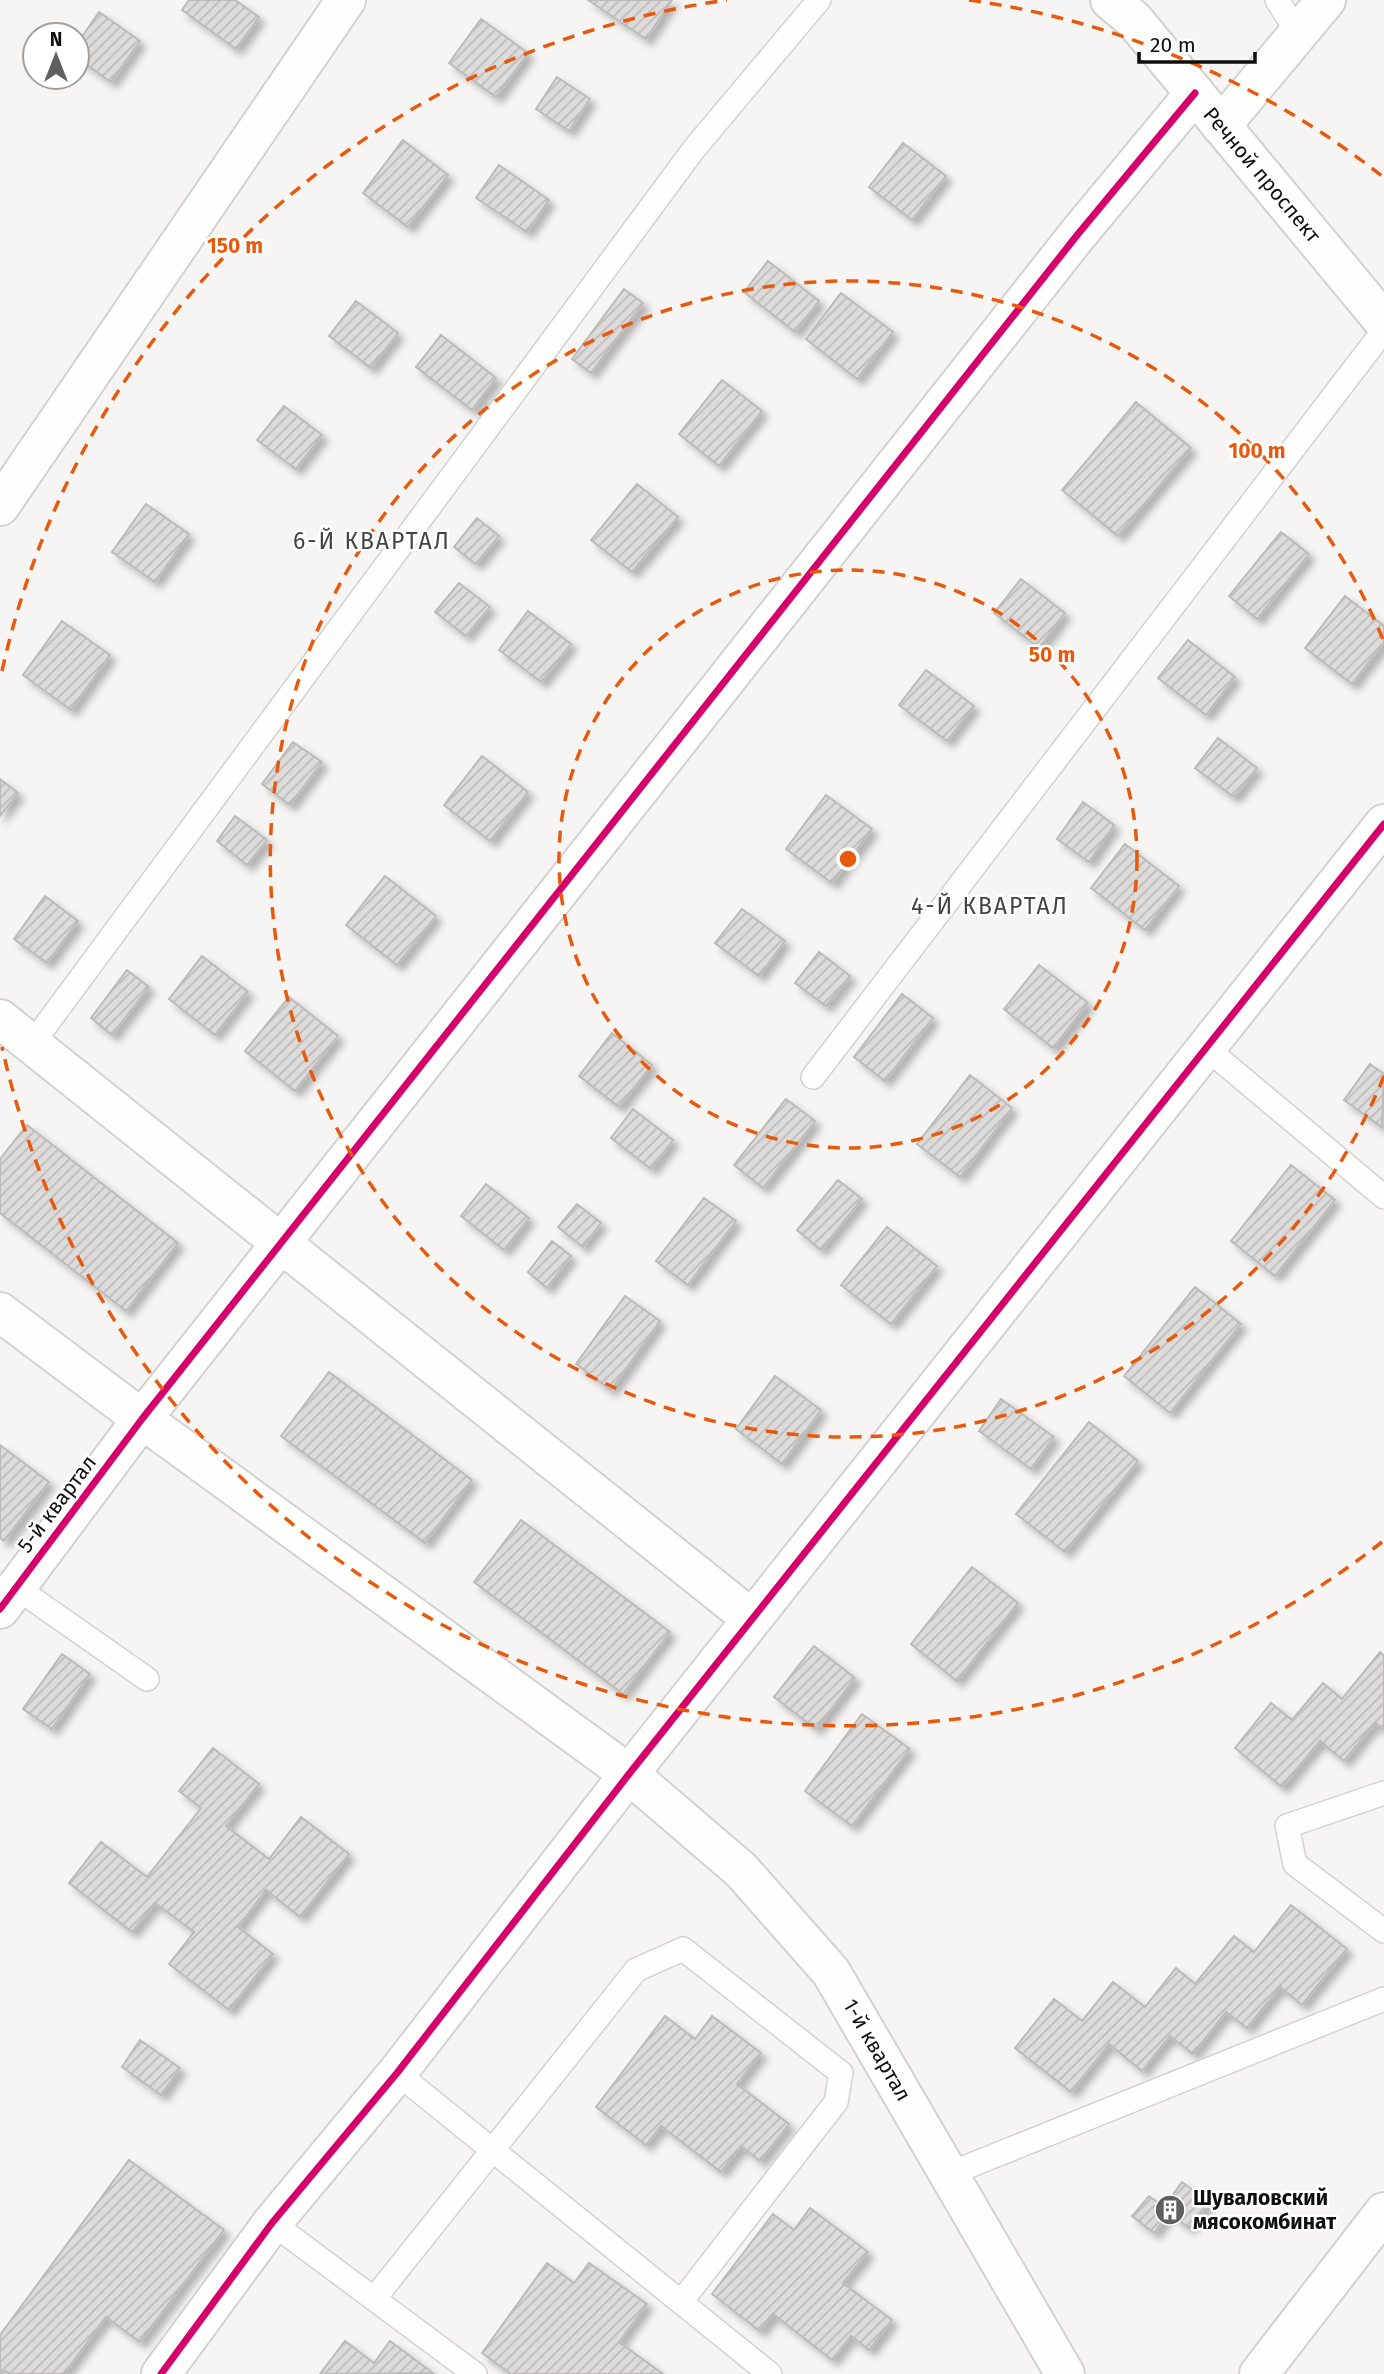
<svg xmlns="http://www.w3.org/2000/svg" width="1384" height="2374" viewBox="0 0 1384 2374" font-family="'Fira Sans',sans-serif">
<defs>
<pattern id="building-hatch" width="6" height="6" patternUnits="userSpaceOnUse" patternTransform="scale(1.75)"><rect width="6" height="6" fill="#dcdbd9"/><path d="M-1 1l2-2M0 6l6-6M5 7l2-2" fill="none" stroke="#bcbbb9"/></pattern>
<filter id="shadow"><feDropShadow dx="6" dy="6" stdDeviation="3.5" flood-color="#0004"/></filter>
</defs>
<rect width="100%" height="100%" fill="#f6f5f3"/>
<path fill="url(#building-hatch)" stroke="#bbbbb9" stroke-width="2" filter="url(#shadow)" d="M189,0H235L259,17L236,49L182,10Z
M588,0H672L646,39Z
M99,12L140,41L111,82L77,58V44Z
M481,19L528,53L496,97L449,63Z
M557,77L590,99L569,131L536,109Z
M403,140L448,175L408,227L363,193Z
M903,143L946,176L912,220L869,187Z
M499,165L549,200L527,232L476,198Z
M768,261L819,301L795,332L744,292Z
M624,289L643,303L591,373L572,359Z
M841,293L893,332L857,379L806,339Z
M356,301L398,333L371,368L329,336Z
M441,335L496,378L472,410L416,367Z
M722,380L762,411L719,466L679,434Z
M1136,402L1191,448L1118,536L1062,490Z
M284,406L322,435L296,469L257,440Z
M637,484L678,517L632,572L591,540Z
M146,504L189,534L155,582L112,552Z
M477,518L499,536L476,564L454,547Z
M1281,532L1309,554L1257,619L1229,596Z
M1021,579L1065,613L1039,648L994,613Z
M459,583L490,607L466,636L435,612Z
M1345,596L1384,626V642L1352,684L1305,648Z
M528,611L571,644L541,682L499,650Z
M62,621L110,655L71,710L23,675Z
M1188,640L1235,677L1206,715L1158,678Z
M926,670L974,706L947,741L899,705Z
M1218,738L1257,768L1234,797L1195,768Z
M293,742L322,762L290,805L262,784Z
M482,756L528,792L490,841L444,805Z
M0,779L18,793L0,816Z
M826,795L872,829L832,883L786,849Z
M1083,802L1114,825L1089,862L1057,839Z
M235,816L267,840L247,865L217,841Z
M1125,844L1179,886L1145,930L1091,888Z
M385,876L436,916L397,965L346,925Z
M45,896L78,921L47,963L14,939Z
M742,909L785,941L759,976L715,943Z
M819,952L850,976L826,1006L795,983Z
M202,956L248,992L215,1035L169,999Z
M1039,965L1088,1003L1053,1048L1004,1009Z
M127,970L149,987L112,1035L91,1018Z
M902,994L933,1018L885,1081L854,1057Z
M289,997L338,1036L295,1091L245,1051Z
M612,1033L652,1065L619,1107L579,1076Z
M1370,1064L1384,1074L1382,1127L1344,1100Z
M970,1075L1012,1108L960,1177L917,1144Z
M786,1099L815,1121L763,1188L734,1165Z
M633,1109L673,1140L651,1169L611,1138Z
M27,1125L178,1243L126,1311L0,1213V1159Z
M1291,1165L1335,1200L1275,1276L1231,1241Z
M838,1180L862,1199L821,1250L797,1230Z
M486,1184L529,1218L504,1250L461,1216Z
M704,1198L736,1221L688,1285L656,1261Z
M577,1204L601,1223L583,1247L558,1227Z
M887,1227L937,1266L891,1324L841,1285Z
M552,1241L571,1256L547,1288L528,1272Z
M1195,1287L1241,1324L1170,1413L1124,1376Z
M625,1296L660,1321L611,1390L576,1364Z
M329,1372L472,1480L425,1543L281,1436Z
M775,1376L821,1410L782,1464L736,1429Z
M1001,1399L1054,1437L1031,1469L979,1431Z
M1089,1422L1138,1461L1065,1552L1016,1514Z
M0,1445L49,1482L4,1541L0,1538Z
M521,1520L670,1632L623,1694L474,1582Z
M972,1567L1018,1603L957,1681L911,1644Z
M814,1646L855,1678L816,1729L774,1697Z
M1380,1652L1384,1656V1730L1375,1723L1344,1761L1320,1741L1282,1787L1235,1748L1271,1703L1292,1720L1323,1683L1342,1699Z
M62,1654L90,1674L52,1729L23,1709Z
M862,1714L910,1749L852,1826L805,1791Z
M213,1748L259,1784L226,1826L269,1859L301,1817L349,1854L300,1917L266,1890L238,1927L273,1954L229,2010L169,1964L194,1932L155,1903L132,1932L69,1883L101,1842L147,1877L201,1808L179,1791Z
M1291,1905L1347,1949L1302,2005L1280,1987L1247,2028L1226,2012L1193,2054L1170,2036L1142,2071L1109,2044L1071,2092L1015,2048L1054,1999L1082,2021L1113,1982L1145,2007L1176,1968L1195,1984L1234,1936L1254,1952Z
M665,2016L695,2039L712,2016L761,2053L737,2084L789,2124L760,2161L741,2146L721,2172L661,2126L646,2145L596,2107Z
M140,2040L180,2068L161,2095L122,2067Z
M129,2160L224,2230L140,2342L106,2317L64,2374H9L6,2371L0,2374V2335Z
M1182,2182L1209,2202L1189,2228L1169,2213L1154,2233L1132,2216L1149,2196L1164,2207Z
M810,2208L868,2252L843,2283L892,2320L869,2350L851,2336L832,2360L773,2314L760,2331L712,2294L773,2214L794,2230Z
M547,2263L574,2283L589,2263L647,2304L619,2342L663,2374H511L482,2353Z
M345,2341L374,2363L390,2341L433,2373L320,2374Z"/>
<g fill="none" stroke-linecap="round" stroke-linejoin="round">
<g stroke="#d2d2d1" stroke-width="26">
<path id="lane" d="M1277,0L1298,33
M32,1044L694,149L819,0
M1206,1048L1384,1197
M813,1077L1384,330
M17,1588L147,1679
M1384,1793L1287,1826L1295,1864L1384,1931
M397,2073L770,2374
M949,2174L1384,1999
M272,2223L475,2374
M374,2299L636,1970L683,1949L841,2073L836,2102L681,2302"/>
</g>
<g stroke="#d2d2d1" stroke-width="42">
<path id="street" d="M1221,126L1326,0
M0,506L346,0
M0,1019L752,1619
M0,1312L142,1419L629,1774L741,1870L831,1972L1065,2374
M0,1609L142,1419L1078,234L1195,93
M161,2374L272,2223L397,2073L629,1774L1384,824
M1259,2374L1384,2212"/>
</g>
<g stroke="#d2d2d1" stroke-width="42">
<path id="secondary" d="M1110,0L1134,20L1384,322"/>
</g>
<use href="#lane" stroke="#fefefd" stroke-width="23"/>
<use href="#street" stroke="#fefefd" stroke-width="38"/>
<use href="#secondary" stroke="#fefefd" stroke-width="38"/>
<g stroke="#fff" stroke-width="11">
<path id="cycleway" d="M0,1609L142,1419L1078,234L1195,93
M161,2374L272,2223L397,2073L629,1774L1384,824"/>
</g>
<use href="#cycleway" stroke="#d6006c" stroke-width="7"/>
</g>
<g fill="none" stroke="#e8590c" stroke-width="3.5" stroke-dasharray="12 9">
<circle cx="848" cy="859" r="289"/>
<path d="M1384 1076A578 578 0 1 1 1384 642"/>
<path d="M1382 1542A867 867 0 0 1 2 1047M2 671A867 867 0 0 1 727 0M969 0A867 867 0 0 1 1382 176"/>
</g>
<defs>
<g id="building-disc" transform="scale(1.575)"><circle r="9.5" fill="#5f5f5d" stroke="#fff"/><path d="M-4-6H4V6H1V3H-1V6H-4ZM-2.5-4.3h1.7v1.8h-1.7ZM.8-4.3h1.7v1.8H.8ZM-2.5-1h1.7V.8h-1.7ZM.8-1h1.7V.8H.8Z" fill="#fff"/></g>
</defs>
<g fill-rule="evenodd">
<use href="#building-disc" x="1170" y="2210"/>
</g>
<g text-anchor="middle" stroke-width="5" stroke-linejoin="round" paint-order="stroke">
<g font-size="21" fill="#0e0e0c" stroke="#fff">
<text transform="translate(1262 175) rotate(50)" y="7">Речной проспект</text>
<text transform="translate(57 1504) rotate(-53)" y="7">5-й квартал</text>
<text transform="translate(877 2050) rotate(60)" y="7">1-й квартал</text>
</g>
<g font-size="21" font-weight="bold" fill="#0e0e0c" stroke="#fff" text-anchor="start">
<text x="1193" y="2205">Шуваловский<tspan x="1193" dy="24">мясокомбинат</tspan></text>
</g>
<g font-size="23" letter-spacing="2" fill="#454340" stroke="#fff">
<text x="372" y="549">6-Й КВАРТАЛ</text>
<text x="990" y="914">4-Й КВАРТАЛ</text>
</g>
</g>
<circle cx="848" cy="859" r="10" fill="#e8590c" stroke="#fff" stroke-width="3.5"/>
<g font-size="21" text-anchor="middle" font-weight="bold" fill="#e8590c" stroke="#fff" stroke-width="5" stroke-linejoin="round" paint-order="stroke">
<text x="235" y="253">150 m</text>
<text x="1257" y="458">100 m</text>
<text x="1052" y="662">50 m</text>
</g>
<g transform="translate(56 56)"><circle r="33" fill="#ffffff" stroke="#9f9f9e" stroke-width="2"/>
<path d="M0-5L12 26L0 18L-12 26Z" fill="#5f5f5d"/>
<text y="-10" font-size="19" font-weight="bold" text-anchor="middle" fill="#0e0e0c">N</text>
</g>
<path d="M1139 52v10h116v-10" fill="none" stroke="#0e0e0c" stroke-width="3.5"/>
<text x="1150" y="52" font-size="21" fill="#0e0e0c" stroke="#ffffff" stroke-width="5" paint-order="stroke">20 m</text>
</svg>
